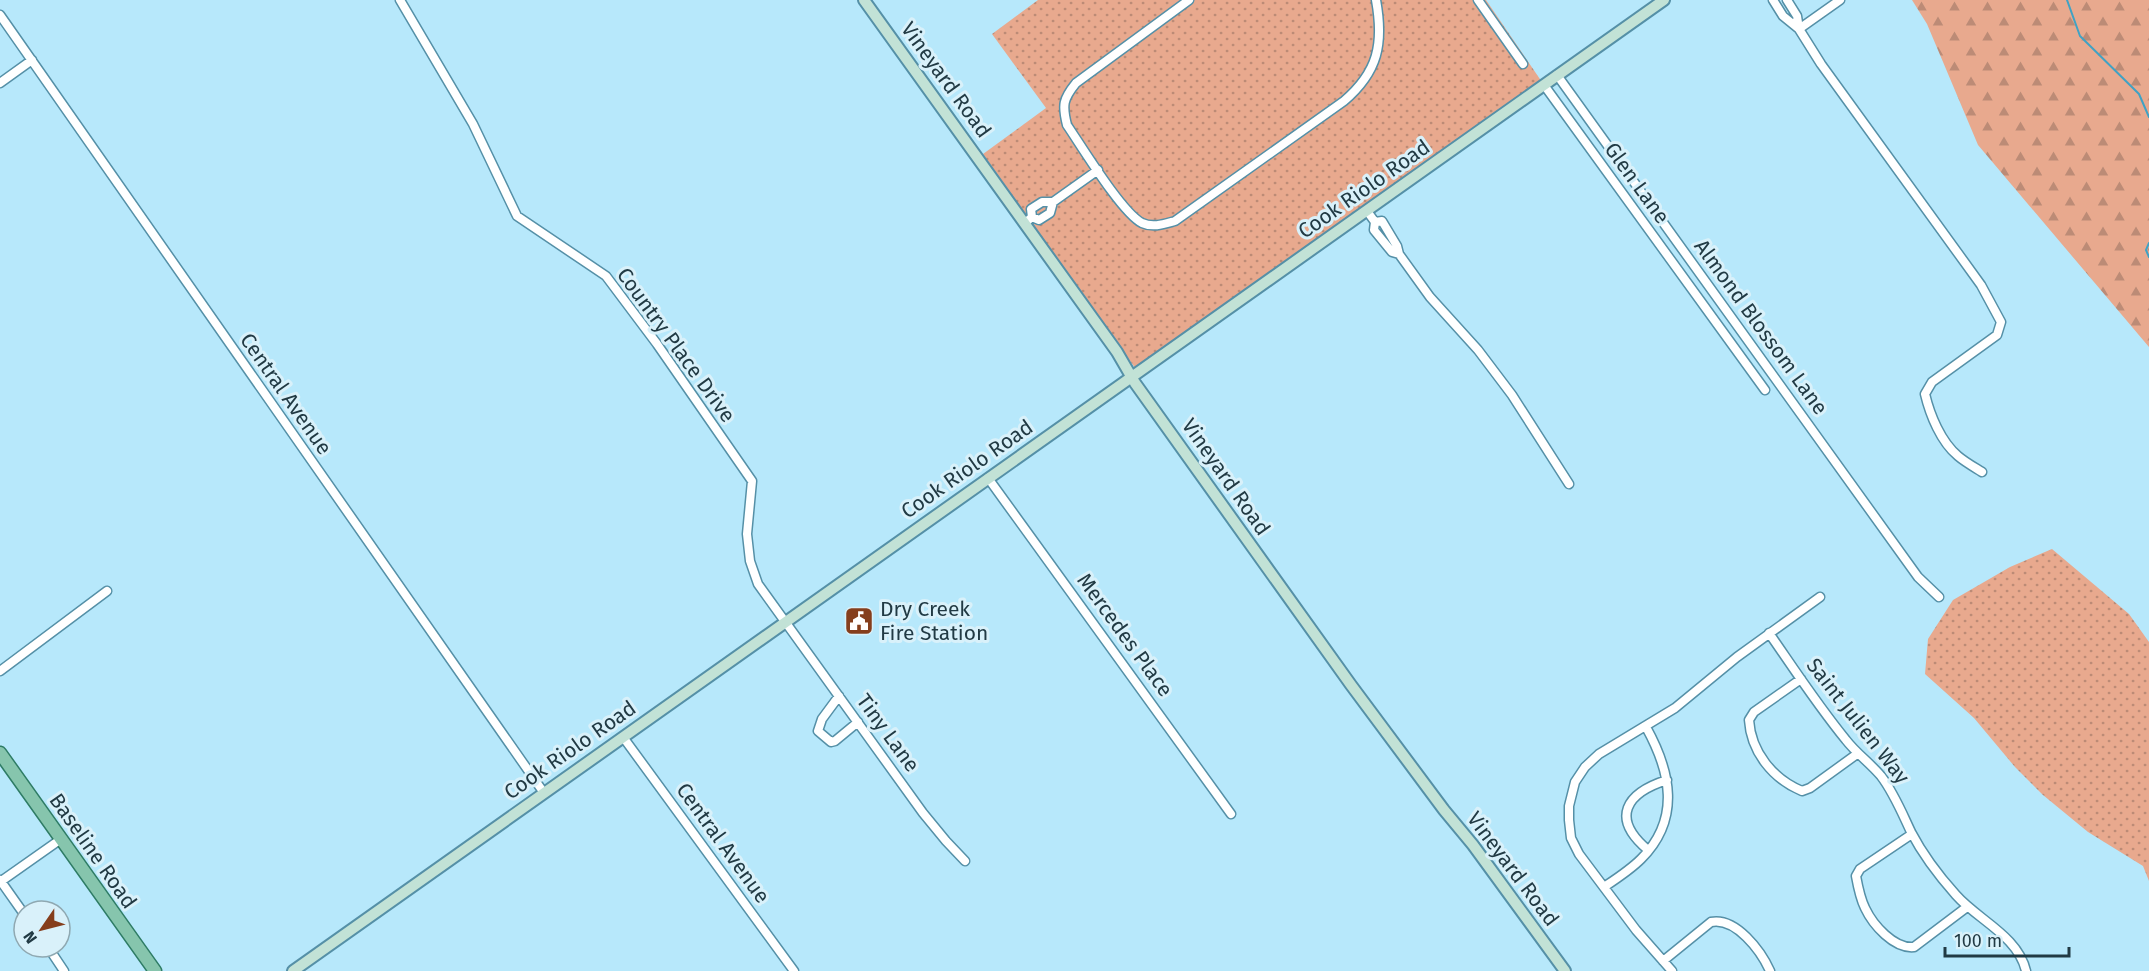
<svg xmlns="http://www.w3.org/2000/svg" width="2149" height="971" viewBox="0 0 2149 971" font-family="'Fira Sans',sans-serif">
<defs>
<pattern id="grass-dots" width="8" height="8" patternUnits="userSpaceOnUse" patternTransform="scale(1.5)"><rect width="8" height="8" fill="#e8a98e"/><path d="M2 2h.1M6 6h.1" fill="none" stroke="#bc8b76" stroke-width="1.8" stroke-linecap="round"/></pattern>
<pattern id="forest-firs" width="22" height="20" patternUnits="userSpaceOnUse" patternTransform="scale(1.5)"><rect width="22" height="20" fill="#e8a98e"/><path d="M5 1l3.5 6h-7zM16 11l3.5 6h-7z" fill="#bc8b76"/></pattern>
</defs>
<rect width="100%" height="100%" fill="#b7e8fb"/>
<path fill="url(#grass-dots)" d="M1038,0H1486L1544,85L1138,372L983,154L1046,108L992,34Z
M2052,549L2129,614L2149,642V881L2143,866L2088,832L2043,795L2015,767L1974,718L1925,674L1928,639L1953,600L2010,567Z"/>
<path fill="url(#forest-firs)" d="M1912,0H2149V347L1978,145L1927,24Z"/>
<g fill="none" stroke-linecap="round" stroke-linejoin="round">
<path stroke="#40a2c4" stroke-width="2" d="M2067,0L2080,36L2139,94L2149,117
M2149,243L2146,250L2149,257"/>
<g stroke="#5590a7" stroke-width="11">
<path id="street" d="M400,0L473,124L517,216L606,276L657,344L752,481L747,534L750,561L758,584L923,813L946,841L965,861
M1189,0L1076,83C1063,99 1062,105 1067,125C1082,147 1122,213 1142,223C1153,228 1164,224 1175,221L1344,101C1378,72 1384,44 1376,0
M1478,0L1523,64
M1773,0L1783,16L1799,29L1821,64L1981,285L2001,322L1997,335L1932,382L1925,394C1930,415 1941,442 1958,456C1965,462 1974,467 1982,472
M1787,0L1797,16L1799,29
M0,15L544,793
M1799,29L1840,0
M1557,75C1677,243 1799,409 1918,577L1939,597
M0,83L32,60
M1544,85L1765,390
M1367,211L1375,222L1374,230L1392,252L1399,254L1397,246L1382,221L1375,222
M1032,217L1031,209L1042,202H1053
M1025,223L1032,217L1039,220L1050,213L1053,202L1098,170
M1399,254L1430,297L1478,350L1512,395L1569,484
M988,478L1231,814
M1769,633C1794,669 1818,706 1846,740C1856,753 1870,763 1881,776C1894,793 1902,813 1911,832C1923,855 1939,876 1956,895C1978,920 2018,936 2026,971
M0,671L107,591
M1801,679L1754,712L1749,720C1751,752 1773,779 1802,791L1810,788L1857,754
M839,696L822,719L818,731L831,742L835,741L858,722
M623,737L794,971
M1912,834L1860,869L1856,876C1858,887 1860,898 1865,908C1873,925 1894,949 1914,947L1967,907
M1648,850C1610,818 1626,793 1667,780
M0,880L24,914
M0,882L61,839
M1604,887C1616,879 1630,870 1641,859C1681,819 1671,772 1646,727
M48,947L64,971
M1663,961L1711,922C1736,917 1761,951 1770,971
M1672,971L1636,930L1579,854L1571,838L1569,820V806L1575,782L1585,767L1599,754L1675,708L1737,657L1820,597"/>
</g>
<g stroke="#5590a7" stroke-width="14">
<path id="secondary" d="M864,0L1117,352L1135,383L1351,685L1444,810L1473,845L1565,971
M293,971L1664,0"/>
</g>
<g stroke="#2e7c65" stroke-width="15">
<path id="primary" d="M0,753L155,971"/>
</g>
<use href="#street" stroke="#fff" stroke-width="8"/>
<use href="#secondary" stroke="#c2e2d6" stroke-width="10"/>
<use href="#primary" stroke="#86c5ad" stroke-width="12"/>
</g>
<defs>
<g id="civic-square" transform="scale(1.5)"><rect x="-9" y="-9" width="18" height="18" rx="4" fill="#853e1c" stroke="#d9f1fa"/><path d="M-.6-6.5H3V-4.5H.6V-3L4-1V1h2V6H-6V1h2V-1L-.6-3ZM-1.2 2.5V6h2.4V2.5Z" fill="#fff"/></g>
</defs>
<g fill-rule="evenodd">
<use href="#civic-square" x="859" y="621"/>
</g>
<g text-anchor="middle" stroke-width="6" stroke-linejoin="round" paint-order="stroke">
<g font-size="21" fill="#213a44" stroke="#d9f1fa">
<text transform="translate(946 80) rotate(54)" y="7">Vineyard Road</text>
<text transform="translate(1637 183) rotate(54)" y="7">Glen Lane</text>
<text transform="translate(1364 189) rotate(-35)" y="7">Cook Riolo Road</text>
<text transform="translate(1761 327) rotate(54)" y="7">Almond Blossom Lane</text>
<text transform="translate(676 345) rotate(54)" y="7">Country Place Drive</text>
<text transform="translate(286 394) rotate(55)" y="7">Central Avenue</text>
<text transform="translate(967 469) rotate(-35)" y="7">Cook Riolo Road</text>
<text transform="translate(1226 477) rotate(55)" y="7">Vineyard Road</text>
<text transform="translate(1125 635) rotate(54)" y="7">Mercedes Place</text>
<text transform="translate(1858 721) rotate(52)" y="7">Saint Julien Way</text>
<text transform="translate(888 733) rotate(54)" y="7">Tiny Lane</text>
<text transform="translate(570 750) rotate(-35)" y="7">Cook Riolo Road</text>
<text transform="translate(723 843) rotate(54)" y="7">Central Avenue</text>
<text transform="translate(93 851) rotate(55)" y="7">Baseline Road</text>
<text transform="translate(1513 869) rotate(53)" y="7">Vineyard Road</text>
</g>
<g font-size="21" fill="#213a44" stroke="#d9f1fa" text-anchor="start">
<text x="880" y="616">Dry Creek<tspan x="880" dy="24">Fire Station</tspan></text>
</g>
</g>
<g transform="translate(42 929) rotate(235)"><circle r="28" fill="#d9f1fa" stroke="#8fa8b1" stroke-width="1.5"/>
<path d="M0-4.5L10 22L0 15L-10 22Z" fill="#853e1c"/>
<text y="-9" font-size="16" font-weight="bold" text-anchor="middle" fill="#213a44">N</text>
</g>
<path d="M1945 947v9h124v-9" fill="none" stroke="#213a44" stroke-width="3"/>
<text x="1954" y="947" font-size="18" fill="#213a44" stroke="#d9f1fa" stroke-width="4.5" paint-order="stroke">100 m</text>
</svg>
